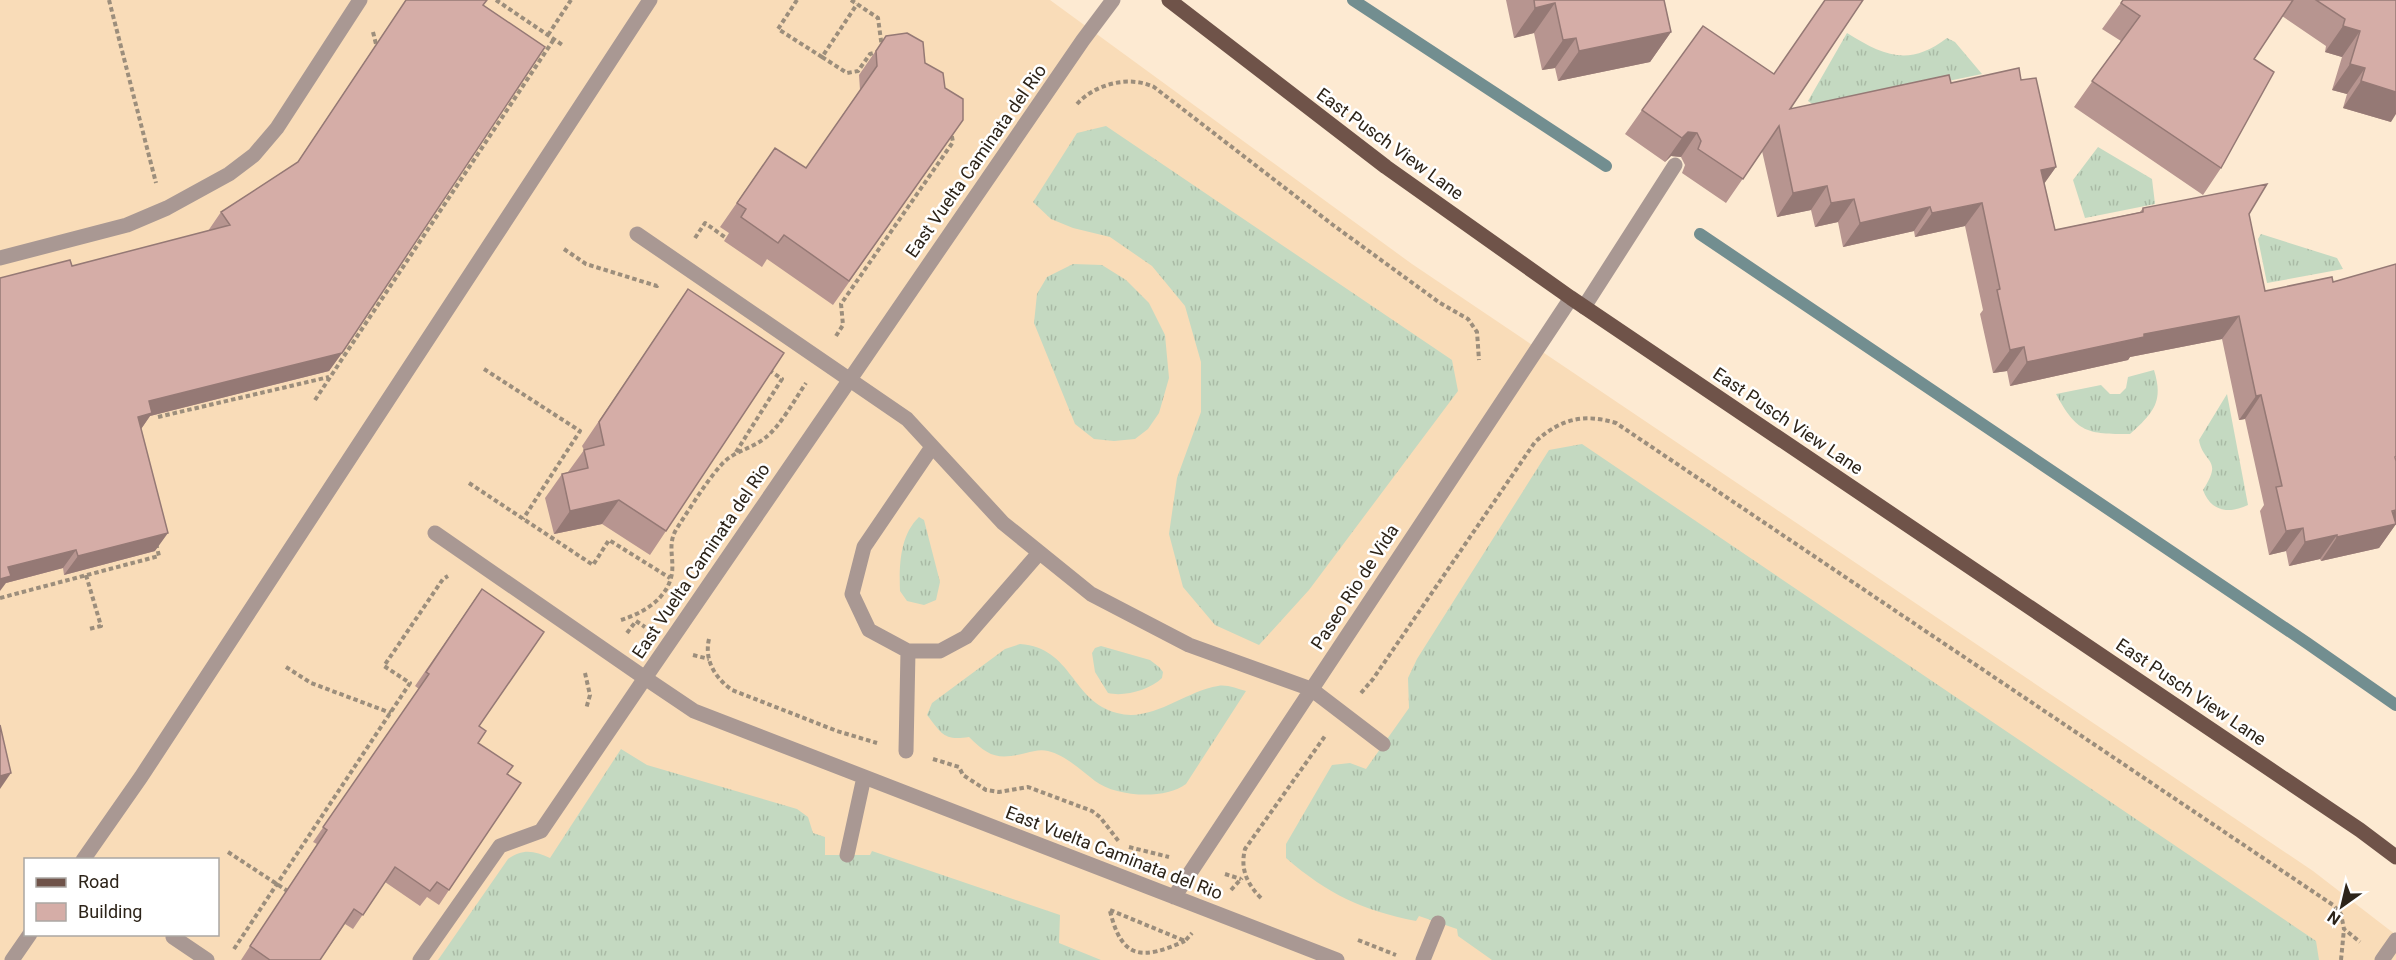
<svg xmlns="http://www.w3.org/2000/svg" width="2396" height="960" viewBox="0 0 2396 960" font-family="Roboto,sans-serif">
<defs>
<pattern id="grass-tufts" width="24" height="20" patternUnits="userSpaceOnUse" patternTransform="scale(1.5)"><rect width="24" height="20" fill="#c4d9c1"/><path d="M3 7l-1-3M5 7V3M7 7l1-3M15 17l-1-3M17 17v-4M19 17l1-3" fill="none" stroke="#a9baa5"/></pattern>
</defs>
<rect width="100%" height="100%" fill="#fdead2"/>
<path fill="#f9dcb8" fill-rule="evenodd" d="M0,0H1050L1412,264L2313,871L2396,935V960H0ZM26,860H218V934H26Z"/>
<path fill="url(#grass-tufts)" d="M1847,33C1884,56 1909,67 1947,38L1955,42L1982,74L1818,108L1808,101Z
M1106,126L1452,360L1458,391L1309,590L1259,645L1215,625L1183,587L1169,534L1177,478L1201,412V362L1185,306L1152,266L1110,237L1073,228L1051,219L1033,202L1077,133Z
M2098,147L2152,179L2155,204L2085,218L2073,180Z
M2261,234L2337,258L2343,269L2267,283L2258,239Z
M1073,264L1102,265L1126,280L1149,303L1165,335L1169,378L1159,413L1148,429L1135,439L1114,441L1094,439L1075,424L1034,323L1037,294L1047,277Z
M2154,370C2164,402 2153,413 2130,434C2087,434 2077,433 2056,394L2101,385L2110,394H2120L2126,388L2128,377Z
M2227,394L2248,505C2229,514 2211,512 2203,490C2224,458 2203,464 2199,440Z
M1582,444L2316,941L2319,960H1492L1458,936L1457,929L1419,916L1416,921C1362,910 1329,895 1286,858V844L1332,765L1350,763L1366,769L1409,708L1408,678L1417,659L1549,450Z
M919,517L924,520L940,582L936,600L924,605L907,601L900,591C899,565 900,535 919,517Z
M1020,644C1073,648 1071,701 1117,713C1152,723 1185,691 1218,686C1226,684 1238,689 1246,691L1186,784C1165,800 1116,797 1095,781C1082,771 1065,755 1048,751C1041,749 1033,751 1026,753C998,760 989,757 969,737C944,741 942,734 927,715L932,703L1005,649Z
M1101,646L1150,660L1159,667L1163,672L1162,678C1150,690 1124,697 1108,693L1095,672L1092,653L1095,648Z
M621,749L647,765L797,809L808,817L813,833L825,837V855H870L872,851L1060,915L1059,943L1101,960H438L508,859C523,848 535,851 550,858Z"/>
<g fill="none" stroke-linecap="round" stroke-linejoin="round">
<path stroke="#728e90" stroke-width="12" d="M1353,0L1606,166
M1700,234L2307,643L2396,705"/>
<path stroke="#9c8e7c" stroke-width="4" stroke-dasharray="4.5 3" stroke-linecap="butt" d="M109,0L156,183
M496,0L564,46
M797,0L778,29L822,57L857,4
M851,0L878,18L882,48
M373,32L377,48
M548,35L571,0
M822,57L847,73L858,71L870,54L878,52
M1077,104C1095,84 1129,75 1154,87L1333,225L1440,303L1468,319L1477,332L1479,360
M695,238L705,223L726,238
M564,249L586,264L657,286L659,284
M836,336L843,325L841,304L953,142L951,132
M484,369L580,431L523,519
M315,400L554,39
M158,417L329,377
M736,452L782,379L769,370
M469,483L593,565L609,540L670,578
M86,575L101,626L89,629
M0,598L159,556L156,543
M621,620C643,613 668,599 672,573C674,556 667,544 677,528C691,507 705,483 722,464C734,451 751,449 765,438C780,427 795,399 806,383
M627,633L636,621L645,627
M709,639C704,660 715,678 732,690L837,731L877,743
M693,655L709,659
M286,667L311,683L391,713
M585,673L590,695L586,709
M1361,693L1373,679L1535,442C1560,419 1584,413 1616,423L2333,905L2341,914L2344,929L2360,942
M933,759L959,767L963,775L986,790L999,792L1028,787L1092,811L1100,817L1120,843
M1129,847L1169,857
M228,852L289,892
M1225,874L1241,879
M1231,890L1242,878
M1261,898C1247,884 1240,869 1245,849L1325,736
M1110,910L1185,941L1192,933
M1110,911C1122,960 1142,960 1185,941
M1358,940L1396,955
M234,949L410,683L384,666L443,579L448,576
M2341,960L2344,929"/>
<path stroke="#a99893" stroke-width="15" d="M1113,0L1083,40L645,678L694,711L1337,960
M637,234L907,419L1003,523L1091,594L1189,645L1311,689L1383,744
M0,258L127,225L167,208L229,174L254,155L277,128L360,0
M1584,307L1675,165
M908,651L869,630L852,594L864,547L932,447
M906,751L908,651H940L966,637L1039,553
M847,855L864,777
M83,860L141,777L650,0
M1174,897L1571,298
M173,937L207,960
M12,960L30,934
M420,960L500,846L541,831L645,678L435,533
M1423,960L1438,923
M2382,960L2396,940"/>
<path stroke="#6f5349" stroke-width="15" d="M1169,0L1386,167L1571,298L2360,830L2396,857"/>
</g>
<path fill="#b79590" d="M406,0H487L483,5L342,353L329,371L150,416L141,429L155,551L64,575L63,568L6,583L72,266L208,231L221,212L297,163Z
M1506,0H1664L1671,32L1650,62L1558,81L1555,68L1542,70L1534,33L1514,38Z
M2123,0H2396L2391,122L2343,108L2347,94L2332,90L2342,57L2325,52L2326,46L2282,16L2254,59L2221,168L2203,195L2074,107L2121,41L2102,29Z
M886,36L925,63L945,88L963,120L833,305L767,259L762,267L724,241L729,233L720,227L775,148L806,168L860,90L859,75Z
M2021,80L2056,167L2044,183L2055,230L2140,212L2143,208L2249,214L2265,291L2396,524L2379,548L2321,561L2320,559L2289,566L2286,551L2269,555L2260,511L2264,505L2245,419L2239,420L2222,339L2130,357L2128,360L2010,386L2007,371L1993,373L1980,314L1983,310L1965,226L1915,237L1914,231L1843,247L1838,222L1815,227L1811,210L1777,217L1762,151L1726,203L1682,173L1685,165L1681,157L1671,156L1665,162L1625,134L1642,110L1790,109L1951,83Z
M688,289L666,531L650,555L602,524L554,534L545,498L562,474L568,472L584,450L582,446Z
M482,589L478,743L507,774L449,890L439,905L427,897L420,906L385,882L353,929L345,924L320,960H241L317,844L313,842L419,689L415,686Z"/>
<path fill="#957975" d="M1555,3L1534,33L1514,38L1535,8Z
M2343,26L2360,31L2342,57L2325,52Z
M1671,32L1650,62L1558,81L1579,51Z
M1576,38L1555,68L1542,70L1563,40Z
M2350,64L2365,68L2347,94L2332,90Z
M2361,81L2396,92V114L2391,122L2343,108Z
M1688,132L1697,133L1681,157L1671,156L1665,162L1682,138Z
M2056,167L2039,191L2041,170Z
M1827,186L1811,210L1777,217L1793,193Z
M1854,199L1838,222L1815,227L1831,203Z
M1982,203L1965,226L1915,237L1932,213Z
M1930,207L1914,231L1843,247L1860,223Z
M2239,316L2222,339L2130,357L2128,360L2010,386L2027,362L2144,334Z
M2024,347L2007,371L1993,373L2010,350Z
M342,353L329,371L150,416L139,432L125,436L149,401Z
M2261,395L2245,419L2239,420L2256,396Z
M619,500L602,524L554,534L570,511Z
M2396,510V522L2394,524H2396L2379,548L2321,561L2337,537Z
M2303,528L2286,551L2269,555L2286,531Z
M168,533L155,551L64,575L78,556Z
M2337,535L2320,559L2289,566L2305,542Z
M76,550L63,568L6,583L0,591V579L8,567Z
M11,773L0,789V776Z"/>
<path fill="#d5ada7" stroke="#957975" stroke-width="1.5" d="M406,0H487L483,5L545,47L342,353L149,401L152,413L138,417L168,533L78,556L76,550L8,567L11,576L0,579V278L70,260L72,266L230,225L221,212L298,162Z
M1534,0H1664L1671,32L1579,51L1576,38L1563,40L1555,3L1535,8Z
M1825,0H1863L1790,109L1949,75L1951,83L2019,68L2021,80L2036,78L2056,167L2041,170L2055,230L2143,212V208L2267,184L2249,214L2265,291L2332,277L2333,282L2396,264V456L2395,457L2396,461V510L2392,511L2396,524L2337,537V535L2305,542L2303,528L2286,531L2276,487L2282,486L2261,395L2256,396L2239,316L2144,334V337L2027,362L2024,347L2010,350L1997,290L2000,289L1982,203L1932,213L1930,207L1860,223L1854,199L1831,203L1827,186L1793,193L1779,126L1743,179L1698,149L1701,141L1697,133L1688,132L1682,138L1642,110L1703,26L1774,74Z
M2123,0H2293L2254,59L2274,72L2221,168L2092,81L2140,16L2121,3Z
M2316,0H2396V92L2361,81L2365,68L2350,64L2360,31L2343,26L2345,19Z
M907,33L923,42L925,63L943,73L945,88L963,99V120L849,281L784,235L778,243L741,217L746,209L737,203L775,148L806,168L877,66L876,51L886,36Z
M688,289L784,353L666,531L619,500L570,511L562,474L588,468L584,450L604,445L599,422Z
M482,589L544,632L479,726L486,731L478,743L513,766L507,774L521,783L449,890L437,882L430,891L395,867L363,915L354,909L320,960H270L250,946L327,830L323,827L429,674L426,672Z
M0,725L11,773L0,776Z"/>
<g text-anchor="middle" stroke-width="5" stroke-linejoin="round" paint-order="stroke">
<g font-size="18" fill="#2d2419" stroke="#fff">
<text transform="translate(1390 144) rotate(36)" y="6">East Pusch View Lane</text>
<text transform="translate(976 161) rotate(-55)" y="6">East Vuelta Caminata del Rio</text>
<text transform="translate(1788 421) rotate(34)" y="6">East Pusch View Lane</text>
<text transform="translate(701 561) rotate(-56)" y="6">East Vuelta Caminata del Rio</text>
<text transform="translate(1355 587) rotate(-57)" y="6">Paseo Rio de Vida</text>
<text transform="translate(2191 692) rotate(34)" y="6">East Pusch View Lane</text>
<text transform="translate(1114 853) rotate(21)" y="6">East Vuelta Caminata del Rio</text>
</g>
</g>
<rect x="24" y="858" width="195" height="78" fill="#ffffff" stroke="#aba7a3" stroke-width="1.5"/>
<rect x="36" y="878" width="30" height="9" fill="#6f5349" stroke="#aba7a3" stroke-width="1.5"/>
<text x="78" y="888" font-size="18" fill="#2d2419">Road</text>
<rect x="36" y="903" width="30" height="18" fill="#d5ada7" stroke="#aba7a3" stroke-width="1.5"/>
<text x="78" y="918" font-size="18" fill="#2d2419">Building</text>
<g transform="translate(2342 906) rotate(214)" stroke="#ffffff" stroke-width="4.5" paint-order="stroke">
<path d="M0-4.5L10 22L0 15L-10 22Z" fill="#2d2419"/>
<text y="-9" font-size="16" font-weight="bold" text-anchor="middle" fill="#2d2419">N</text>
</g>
</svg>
